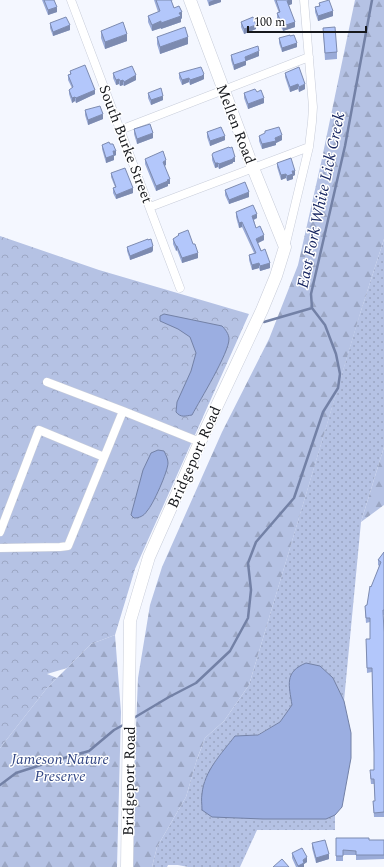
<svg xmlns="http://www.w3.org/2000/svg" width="384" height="867" viewBox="0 0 384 867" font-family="Spectral,serif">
<defs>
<pattern id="grass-dots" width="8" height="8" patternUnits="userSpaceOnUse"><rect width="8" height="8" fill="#b5c2e4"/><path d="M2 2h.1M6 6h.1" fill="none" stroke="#9ba6c3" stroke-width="1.8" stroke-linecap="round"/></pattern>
<pattern id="forest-firs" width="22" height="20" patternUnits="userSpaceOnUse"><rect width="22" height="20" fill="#b5c2e4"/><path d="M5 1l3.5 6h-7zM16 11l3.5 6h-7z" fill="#9ba6c3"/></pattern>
<pattern id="park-crowns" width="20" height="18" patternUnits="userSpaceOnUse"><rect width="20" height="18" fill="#b5c2e4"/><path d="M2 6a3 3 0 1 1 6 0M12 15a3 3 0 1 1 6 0" fill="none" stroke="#9ba6c3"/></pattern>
</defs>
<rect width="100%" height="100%" fill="#f4f7ff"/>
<path fill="url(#grass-dots)" d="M384,239V447L361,522L344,701L333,678L292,705L280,722L257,735L235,736L216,760L204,782L212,817L335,815V830H257L240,867H188L178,865H168L167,867H152L157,847L186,797L196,762L205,738L224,721L249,685L358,320Z"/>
<path fill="url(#forest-firs)" d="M355,0H384V239L360,314L249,685L224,721L205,738L197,759L186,797L157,847L152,867H133L134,775L138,678L150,605L162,567L222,432L269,339L298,265L321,163Z
M384,447V505L361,522Z
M115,635L121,712L117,867H0V748L47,688L91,644Z"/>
<path fill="url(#park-crowns)" d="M0,236L99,270L249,314L135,569L115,635L91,644L67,668L47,674L57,678L47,688L0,748Z"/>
<path fill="#9baee1" stroke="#7381a6" d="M164,314L222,326C225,329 229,334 229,339C229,353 200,400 192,415C185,416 181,418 176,412L177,402L191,371L196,353L190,337L178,329L160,321V316Z
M158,450L164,451C166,455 168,459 168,463C168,471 153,505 147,511C144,516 139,518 134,518L131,515L143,470L151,453Z
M306,663L320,666L333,678L344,701L351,733V758L342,807L335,815L326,819H263L212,817L202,810C202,804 201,799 202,794C204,771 222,753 235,736L258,735L280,722L292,705C289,685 284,672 306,663Z"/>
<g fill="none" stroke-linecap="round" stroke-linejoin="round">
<path stroke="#7381a6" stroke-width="2.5" d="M264,322L312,308
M132,719L169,697L196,683L230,651L248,618L251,590L248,563L256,542L294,498L323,412L338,388L340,374L336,354L325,325L312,308L311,294L345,146L372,0
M0,785L16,773L50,762L89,751L114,730L125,724"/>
<g stroke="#c7ccd9" stroke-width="9">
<path id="street" d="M71,0L180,288
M120,130L309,57
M150,207L309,147
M285,247L309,147L312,122L313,107L304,0
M47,382L123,411L200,442
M0,532L39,430L104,457
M0,548L60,547L68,546L123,411"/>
</g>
<g stroke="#c7ccd9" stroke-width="13">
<path id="secondary" d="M127,867L130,621L149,557L200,442L262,310L276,276L285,247L253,168L190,0"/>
</g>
<use href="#street" stroke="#fff" stroke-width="8"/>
<use href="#secondary" stroke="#fff" stroke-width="12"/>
</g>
<path fill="#9aabd8" d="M42,0H54L57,12L48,15Z
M154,0H173L171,1L174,8L182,18L181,19V22L161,29V28L152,31L148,22V16L158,12Z
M207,0H221V2L209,6Z
M274,0H292V4L289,5L295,27L283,31L277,18V13H279Z
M319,3L333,16L318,21L315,12V7L319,6Z
M241,22L256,29L244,34L241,27Z
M50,23L70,30L53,36L50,28Z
M323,28L337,52V59L325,60Z
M101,31L127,41L105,49L101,38Z
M290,36L297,47L282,52L279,43V38Z
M157,37L188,44L160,54L157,44Z
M231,55L259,56L246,61V65L234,70L231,60Z
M70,71L95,94L76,103L75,101L72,103L69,94V90L72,88L68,80V75L70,74Z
M113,73L136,80L124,86L123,85L120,86L119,84L116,85L113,78Z
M179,73L204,79L202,80L190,85L189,82L182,85L179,78Z
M285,73L305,89L299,92L298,89L290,92L285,77Z
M257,92L264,103L248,109L244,98V93Z
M148,93L163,100L151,105L148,98Z
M85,110L103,119L88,125L85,115Z
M134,129L153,138L137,144L134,134Z
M265,131L282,140L276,143V145L262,149L259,141V136L265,134Z
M207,132L225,140L210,146L207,137Z
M110,144L116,155L114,156V160L106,163L102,149V145Z
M212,155L235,162H233V163L219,169L218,167L215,168L212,160Z
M145,159L166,165L165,166L170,184H168V186L156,191L145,164Z
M277,163L295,175L293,176V179L287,181L286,178L281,180L277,167Z
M111,173L133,193L116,199L113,193V188L115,187L111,177Z
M225,190L249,197L229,204L225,195Z
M236,212L257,218L254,220L256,228L264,240L258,243L270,268L260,271L259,268L252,270L249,260V255L254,253L242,227L239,228L236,217Z
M178,234L198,258L182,263L177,250L176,251L173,244V239L178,236Z
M127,247L153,250L152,252L130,260L127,251Z
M384,552V615H383L384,632V817H374L373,801H375L374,784H371L370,775L374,770V754L372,672L367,673L366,644L370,639V622L366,623L365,610L379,566L378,565V560Z
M336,838L369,840H384V859L356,860V855H343V861H336Z
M312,843L329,859L316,863L312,848Z
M292,853L307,862L304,864V867H296L292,858Z"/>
<path fill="#7d8bb0" d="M214,0H221V2L209,6V2Z
M290,0H292V4L287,6V1Z
M57,7V12L48,15V10Z
M333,11V16L318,21V16Z
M182,12V18L181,19V22L161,29V23L179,13Z
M161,21V28L152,31V25Z
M295,22V27L283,31V26Z
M70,25V30L53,36V32Z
M256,25V29L244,34V29Z
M127,34V41L105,49V42Z
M188,37V44L160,54V47Z
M297,43V47L282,52V48Z
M259,51V56L246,61V65L234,70V65L245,57Z
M204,74V79L202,80L190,85V80Z
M136,75V80L124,86V82Z
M189,78V82L182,85V80Z
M119,79V84L116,85V80Z
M123,80V85L120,86V81Z
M298,84V89L290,92V87Z
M305,84V89L299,92V87Z
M95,90V94L76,103V98Z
M163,96V100L151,105V100Z
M75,97V101L72,103V98Z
M264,98V103L248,109V104Z
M103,114V119L88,125V120Z
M153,133V138L137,144V139Z
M282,135V140L276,143V145L262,149V144Z
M225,136V140L210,146V141Z
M113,151H116V155L114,156V160L106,163V158Z
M235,157V162H233V163L219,169V164Z
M166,160V165L163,166V162Z
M215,163H218V167L215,168Z
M292,171H295V175L293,176V179L287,181V176Z
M286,174V178L281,180V175Z
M170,179V184H168V186L156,191V186Z
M133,188V193L116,199V195Z
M249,192V197L229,204V200Z
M257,214V218L252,220V216Z
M242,222V227L239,228V223Z
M264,235V240L256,244V239Z
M153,246V250L152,252L130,260V256Z
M176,246H177V250L176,251Z
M198,253V258L182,263V258Z
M259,263V268L252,270V265Z
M270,263V268L260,271V266Z
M329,854V859L316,863V858Z
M307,857V862L304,864V867H298V866L303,860Z"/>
<path fill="#b3c7fb" stroke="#7d8bb0" d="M44,0H54L57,7L48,10Z
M156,0H171L174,8L179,6L182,12L179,13L181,16L161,23V21L152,25L148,16L160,11Z
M276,0H290L287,1L295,22L283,26L277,13L280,12Z
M329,0L333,11L318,16L315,7L320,6L319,3Z
M66,17L70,25L53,32L50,23Z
M253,17L256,25L244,29L241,22Z
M123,22L127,34L105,42L101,31Z
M185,27L188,37L160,47L157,37Z
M335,27L337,52L325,53L323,28Z
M290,35V36L294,35L297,43L282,48L279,38Z
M258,46L259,51L245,57L246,61L234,65L231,55Z
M85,65L95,90L76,98L75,97L72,98L69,90L73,87L68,75L71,74L70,71Z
M132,66L136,75L124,82L123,80L120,81L119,79L116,80L113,73Z
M201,67L204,74L202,76L190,80L189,78L182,80L179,73Z
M299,67L305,84L299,87L298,84L290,87L285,73Z
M161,88L163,96L151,100L148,93Z
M255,89L257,92L261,90L264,98L248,104L244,93Z
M100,106L103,114L88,120L85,110Z
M150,124L153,133L137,139L134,129Z
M221,127L225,136L210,141L207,132Z
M279,127L282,135L275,138L276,141L262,144L259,136L265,133V131Z
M109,142L110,144H113L116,151H113L114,155L106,158L102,145Z
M229,147L230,148L232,147L235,157L233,158V159L219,164L218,163H215L212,155L213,153Z
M163,151L166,160L163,162L170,179L167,180L168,181L156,186L145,159Z
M291,158L295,171H292L293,174L287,176L286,174L281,175L277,163Z
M125,168L133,188L116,195L113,188L116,187L111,173Z
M245,182L249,192L229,200L225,190Z
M253,205L257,214L252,216L256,228L260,226L264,235L256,239L261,251L265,249L270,263L260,266L259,263L252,265L249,255L256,253L242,222L239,223L236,212Z
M188,230L193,244H195L198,253L182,258L177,246H176L173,239L179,235L178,234Z
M148,239V240L151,239L153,246L152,247L130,256L127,247Z
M384,552V610H383L384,632V812L374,813L373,801H375L374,779H371L370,770H374V752L372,668H367L366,639H370V618H366L365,606L367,605L370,586L371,587L381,562L378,560Z
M336,838H369V840H384V855H356V851L343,850V856H336Z
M325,840L329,854L316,858L312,843Z
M302,848L307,857L303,860L304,863L298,866L292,853Z
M282,859L289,867H273Z"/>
<g text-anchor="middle" stroke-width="3" stroke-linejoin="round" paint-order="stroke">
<g font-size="15" fill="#16181c" stroke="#fff">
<text transform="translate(236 124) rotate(69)" y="5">Mellen Road</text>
<text transform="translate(126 144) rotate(69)" y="5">South Burke Street</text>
<text transform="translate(194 457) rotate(-66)" y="5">Bridgeport Road</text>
<text transform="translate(129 781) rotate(-89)" y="5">Bridgeport Road</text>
</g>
<g font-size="15" font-style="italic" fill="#334784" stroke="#fff">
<text x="60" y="764">Jameson Nature<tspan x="60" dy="17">Preserve</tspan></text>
</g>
<g font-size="16" font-style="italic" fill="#172661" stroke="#fff">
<text transform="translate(320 200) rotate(-78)" y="6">East Fork White Lick Creek</text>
</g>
</g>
<path d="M248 26v6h118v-6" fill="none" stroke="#16181c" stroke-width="2"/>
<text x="254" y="26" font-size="12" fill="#16181c" stroke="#ffffff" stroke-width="3" paint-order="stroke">100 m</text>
</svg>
